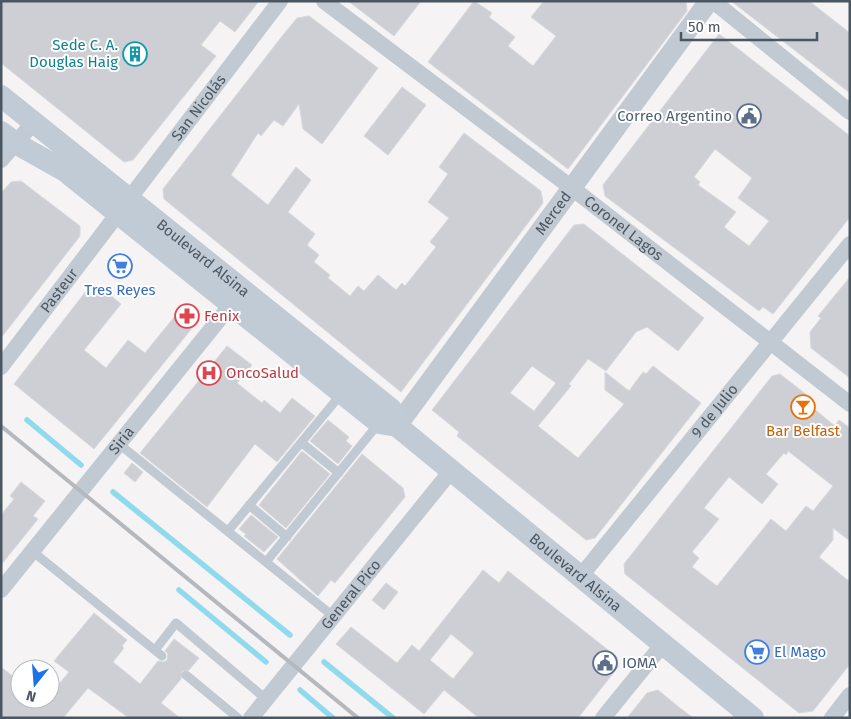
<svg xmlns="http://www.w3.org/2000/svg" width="851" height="719" viewBox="0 0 851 719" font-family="'Fira Sans',sans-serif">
<rect width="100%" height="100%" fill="#f5f3f3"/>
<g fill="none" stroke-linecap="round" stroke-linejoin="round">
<path stroke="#90daee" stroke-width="5.5" d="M27,420L81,465
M113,492L290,635
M179,590L266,662
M324,662L393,718
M300,690L333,718"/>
</g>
<path fill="#cdcfd5" stroke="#d7d9de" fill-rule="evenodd" d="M1,1H259L235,32L220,21L201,45L216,56L133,160L124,162L1,63Z
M348,1H421L394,36Z
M474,1L492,13L489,17L515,37L508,46L533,66L556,36L531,17L544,1H686L687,11L568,169L428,62Z
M731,1H809L850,33V93Z
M309,16L378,68L322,144L303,129L299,104L283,126L274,120L261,136L258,133L231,175L268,205L296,167L311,180L288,212L315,234L307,245L319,255L314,262L330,275L328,278L350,296L358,286L364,291L378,275L396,290L402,283L405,286L436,247L430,242L449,218L428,202L448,174L439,167L464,133L541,191L543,203L401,392L164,199L163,189L283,35L297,18Z
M719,34L850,136V217L773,314L763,307L759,311L605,196L603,185ZM715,149L752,178L738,198L769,221L749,246L724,227L736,212L698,185L700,182L694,177Z
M402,87L426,105L388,155L364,136Z
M21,181L80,226V236L1,338V193L11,182Z
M584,224L704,318L678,351L647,327L636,332L606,371L588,359L569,384L571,386L538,426L578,458L624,404L605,390V372L629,391L643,372L646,374L653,366L701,403L595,538L586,540L457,436L459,432L432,410L574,225ZM532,366L556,383L534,411L510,393Z
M850,277V378L811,348L810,332L821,318L818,316Z
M90,286L101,295L104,290L121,304L84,350L106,368L128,340L145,353L183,306L191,313L193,327L94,449L14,384Z
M227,346L252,365L237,383L262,403L264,400L280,413L292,398L315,416L277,462L255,444L207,507L140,453Z
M780,374L812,399L808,404L835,426L839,420L850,428V541L833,528V540L819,557L850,582V664L813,711L799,713L625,574L624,564L772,376ZM788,451L833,486L813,511L806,506L786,531L771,519L717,586L692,567L699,558L692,552L719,519L704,508L729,477L762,504L778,484L766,474L784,453L786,455Z
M328,420L349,437L346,441L352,446L338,464L310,441Z
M302,451L330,474L286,528L259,505Z
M362,454L403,488L405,497L335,583L331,580L318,596L277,559Z
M132,463L143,472L135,482L124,473Z
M21,482L45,501L33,516L38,519L1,565V515L14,499L10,496Z
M251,515L278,537L264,552L244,536L246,534L239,529Z
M483,570L499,583L508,571L617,657L618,667L578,718H479L444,690L424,714L336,644L351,627L397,663L412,645L419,651ZM451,634L474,653L453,679L430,660Z
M386,583L398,592L384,610L372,600Z
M94,613L127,640L122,646L124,648L113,662L140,684L158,661L164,662L167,660L168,654L165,651L174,639L199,658L189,670L182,671L181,679L161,703L180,718H129L88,688L63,718H1V667L20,682V699H50V695L69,672L54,661Z
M658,690L675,704L693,718H627L647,693Z"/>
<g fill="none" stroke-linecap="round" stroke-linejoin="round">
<path stroke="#c1cad2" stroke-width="9" d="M302,443L339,473
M119,444L333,616
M249,505L287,537
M228,531L342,393
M32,551L162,656
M266,562L379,423
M155,650L176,623L266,699
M186,675L238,718"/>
<g stroke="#c1cad2" stroke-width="16">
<path id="s1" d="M324,1L572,188L850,404"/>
<path d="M713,1L850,112"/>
<path d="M1,160L34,122"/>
<path id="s2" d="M1,367L280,1"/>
<path id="s3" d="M580,577L850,244"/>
<path id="s4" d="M1,590L238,296"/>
<path id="s5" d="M251,718L451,471"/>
<path d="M603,718L663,644"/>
<path d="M832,718L850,695"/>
</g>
<path stroke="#c1cad2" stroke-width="20" id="s6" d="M397,426L709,1"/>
<g stroke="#c1cbd6" stroke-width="22">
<path id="s7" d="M1,96L391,409L397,426L753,718"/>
<path d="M1,132L17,144L65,171L379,423L397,426"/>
</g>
<path stroke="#b5b8bd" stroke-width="4" d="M1,426L358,718"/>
</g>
<defs>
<g id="building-ring" transform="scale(1.25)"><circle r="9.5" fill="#fff" stroke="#0f9aa8" stroke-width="1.5"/><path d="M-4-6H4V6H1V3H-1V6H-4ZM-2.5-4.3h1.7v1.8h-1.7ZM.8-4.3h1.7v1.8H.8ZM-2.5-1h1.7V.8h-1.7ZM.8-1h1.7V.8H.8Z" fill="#0f9aa8"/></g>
<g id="civic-ring" transform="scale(1.25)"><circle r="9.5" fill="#fff" stroke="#5c6f8a" stroke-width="1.5"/><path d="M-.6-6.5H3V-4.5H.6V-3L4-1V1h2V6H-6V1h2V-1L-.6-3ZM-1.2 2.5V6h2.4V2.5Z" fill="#5c6f8a"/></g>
<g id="supermarket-ring" transform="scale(1.25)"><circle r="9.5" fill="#fff" stroke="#3f7fe0" stroke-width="1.5"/><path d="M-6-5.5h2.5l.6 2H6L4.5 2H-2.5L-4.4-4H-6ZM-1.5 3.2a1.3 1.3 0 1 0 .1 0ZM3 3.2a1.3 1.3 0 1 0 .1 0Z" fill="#3f7fe0"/></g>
<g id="pharmacy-ring" transform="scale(1.25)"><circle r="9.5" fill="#fff" stroke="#e0444e" stroke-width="1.5"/><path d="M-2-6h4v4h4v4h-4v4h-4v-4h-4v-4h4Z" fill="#e0444e"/></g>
<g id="hospital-ring" transform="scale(1.25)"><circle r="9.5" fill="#fff" stroke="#e0444e" stroke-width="1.5"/><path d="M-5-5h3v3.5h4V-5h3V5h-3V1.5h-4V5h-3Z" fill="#e0444e"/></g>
<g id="bar-ring" transform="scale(1.25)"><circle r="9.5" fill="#fff" stroke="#e8710a" stroke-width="1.5"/><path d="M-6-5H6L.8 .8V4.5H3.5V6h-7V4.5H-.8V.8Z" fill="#e8710a"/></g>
</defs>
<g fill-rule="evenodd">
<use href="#building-ring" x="135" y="54"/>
<use href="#civic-ring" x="749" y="116"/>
<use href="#supermarket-ring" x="120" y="266"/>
<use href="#pharmacy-ring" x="187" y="316"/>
<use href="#hospital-ring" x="209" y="373"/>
<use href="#bar-ring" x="803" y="407"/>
<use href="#supermarket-ring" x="757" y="652"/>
<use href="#civic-ring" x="605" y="663"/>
</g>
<g text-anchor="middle" stroke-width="4" stroke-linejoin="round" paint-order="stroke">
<g font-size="15" fill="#0d838f" stroke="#fff" text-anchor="end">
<text x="118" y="50">Sede C. A.<tspan x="118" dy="17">Douglas Haig</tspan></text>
</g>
<g font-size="15" fill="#4a5661" stroke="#fff">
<text dy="5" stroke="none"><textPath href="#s2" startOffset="326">San Nicolás</textPath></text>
<text dy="5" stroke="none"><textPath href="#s6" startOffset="264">Merced</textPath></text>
<text dy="5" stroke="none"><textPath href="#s1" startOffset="376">Coronel Lagos</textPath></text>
<text dy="5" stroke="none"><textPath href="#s7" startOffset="259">Boulevard Alsina</textPath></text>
<text dy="5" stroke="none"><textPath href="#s2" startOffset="96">Pasteur</textPath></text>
<text dy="5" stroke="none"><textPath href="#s3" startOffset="214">9 de Julio</textPath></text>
<text dy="5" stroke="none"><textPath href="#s4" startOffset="192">Siria</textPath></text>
<text dy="5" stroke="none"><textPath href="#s7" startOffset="749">Boulevard Alsina</textPath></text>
<text dy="5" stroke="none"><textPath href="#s5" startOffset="159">General Pico</textPath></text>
</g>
<g font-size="15" fill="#4e5e75" stroke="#fff" text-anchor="end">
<text x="732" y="121">Correo Argentino</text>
<text x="622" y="668" text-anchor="start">IOMA</text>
</g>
<g font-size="15" fill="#366cbe" stroke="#fff">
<text x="120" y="295">Tres Reyes</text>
<text x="774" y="657" text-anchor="start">El Mago</text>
</g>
<g font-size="15" fill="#be3a42" stroke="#fff" text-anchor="start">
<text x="204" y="321">Fenix</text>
<text x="226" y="378">OncoSalud</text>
</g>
<g font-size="15" fill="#c56008" stroke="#fff">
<text x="803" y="436">Bar Belfast</text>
</g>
</g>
<rect width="851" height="719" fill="none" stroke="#4a5661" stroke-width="5"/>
<g transform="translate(35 684) rotate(197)"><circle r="24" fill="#ffffff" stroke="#b7bbc0"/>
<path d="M0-4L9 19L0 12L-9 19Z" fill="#1a73e8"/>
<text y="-8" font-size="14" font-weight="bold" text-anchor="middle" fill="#4a5661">N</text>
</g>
<path d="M681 32v8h136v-8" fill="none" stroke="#4a5661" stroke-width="2.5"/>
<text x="688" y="32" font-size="15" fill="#4a5661" stroke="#ffffff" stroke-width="4" paint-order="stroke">50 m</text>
</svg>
